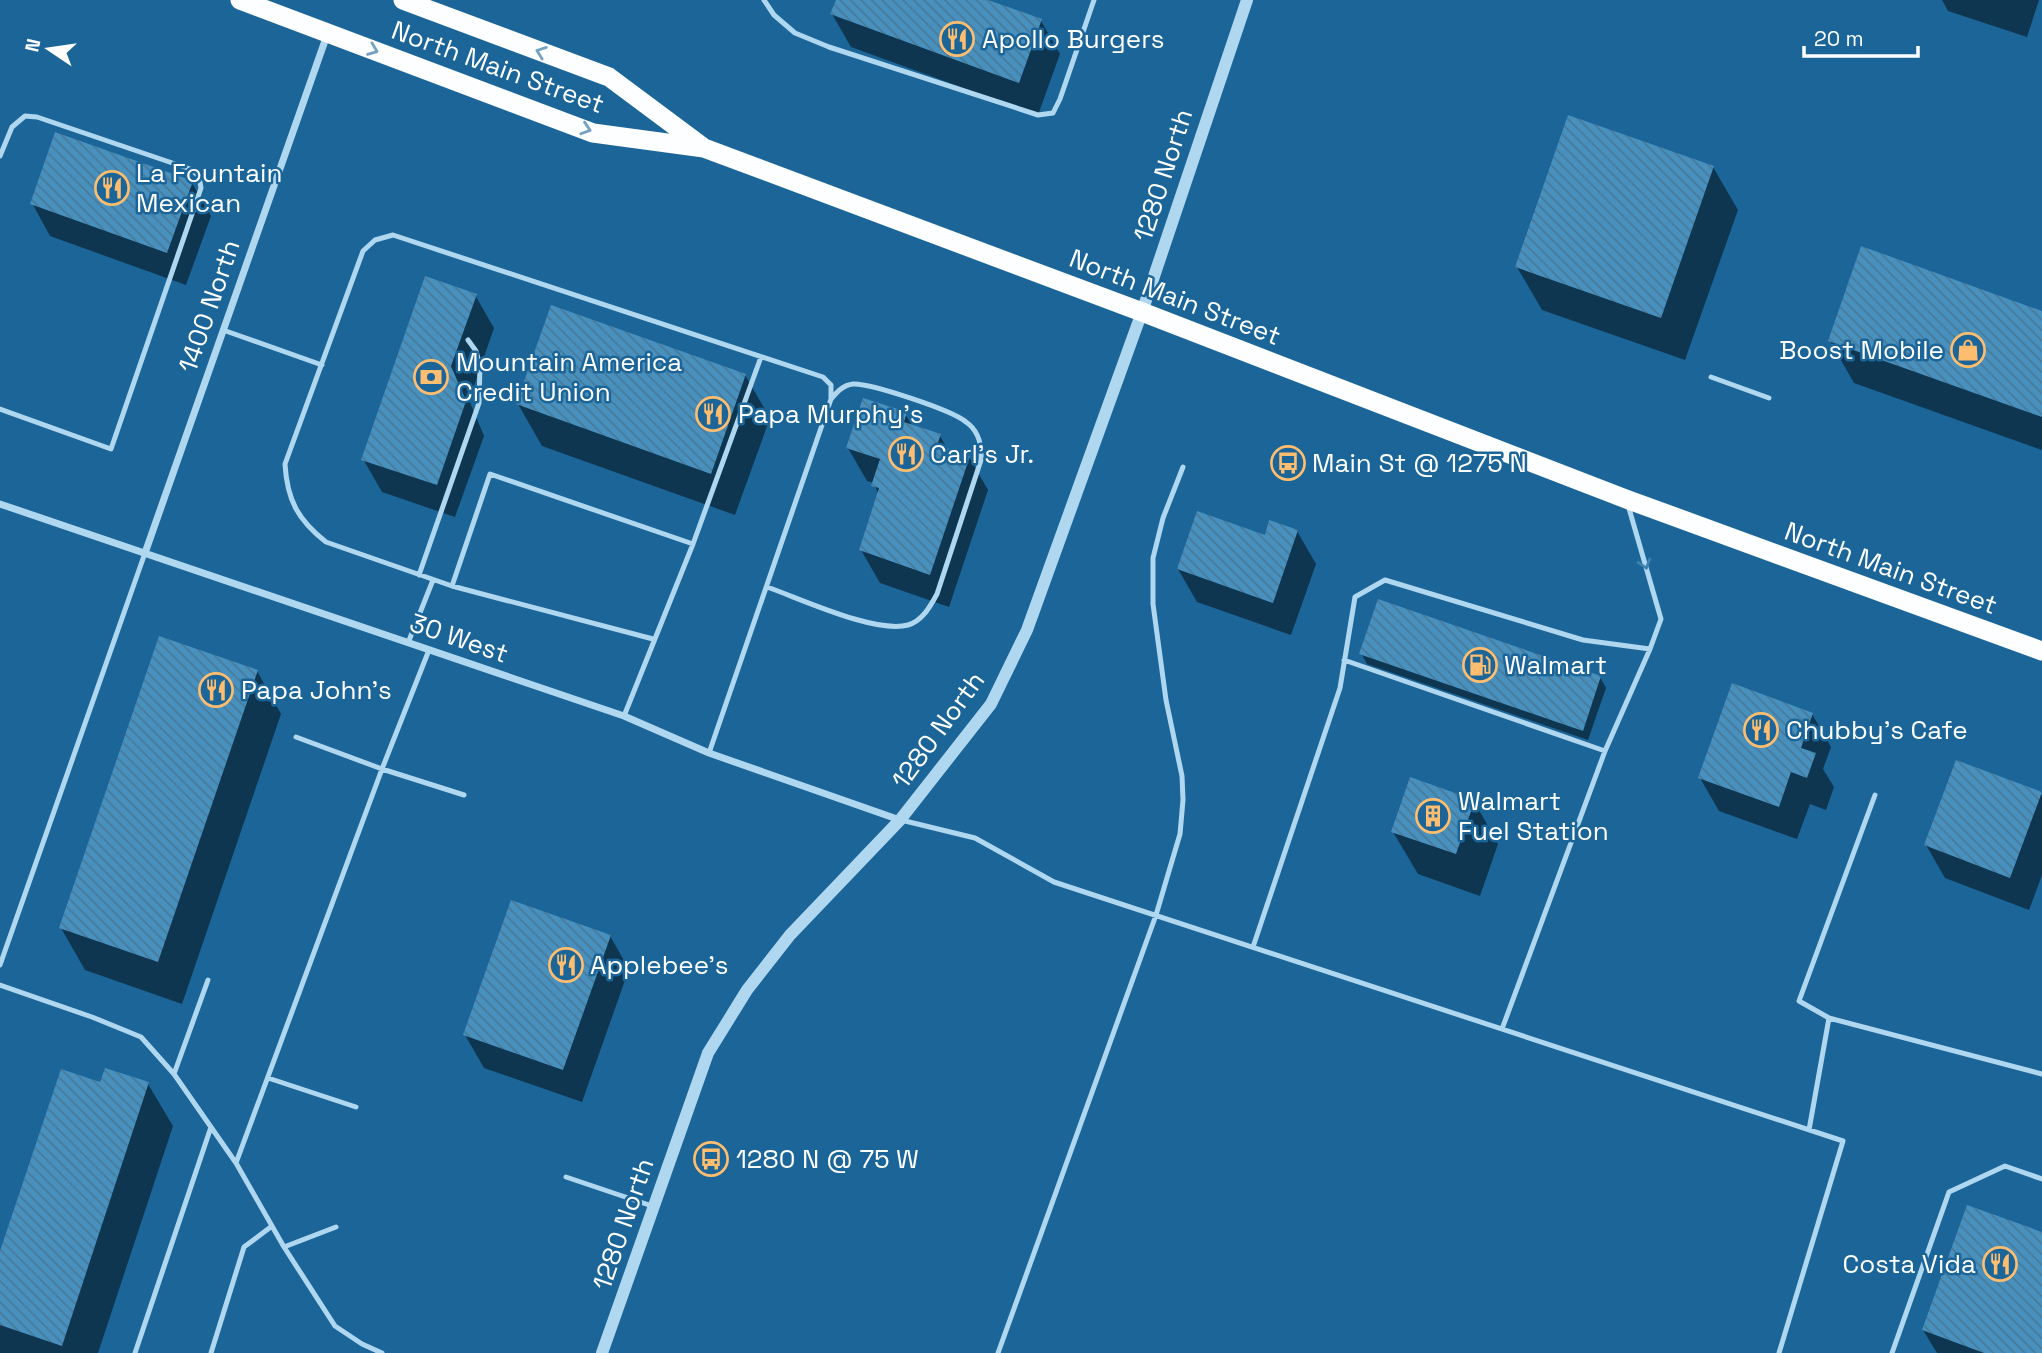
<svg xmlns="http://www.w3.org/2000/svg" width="2042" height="1353" viewBox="0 0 2042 1353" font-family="'Space Grotesk',sans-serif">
  <defs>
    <pattern id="building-back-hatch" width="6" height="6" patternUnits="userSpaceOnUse" patternTransform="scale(1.75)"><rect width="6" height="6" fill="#4891bf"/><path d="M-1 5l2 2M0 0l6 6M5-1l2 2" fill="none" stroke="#497997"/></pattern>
  </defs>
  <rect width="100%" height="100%" fill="#1b6598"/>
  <path fill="#0007" d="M838,0H983L1041,21L1060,54L1038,115L851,47L832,14Z
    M1942,0H2039L2027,37L1948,11Z
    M1713,167L1738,210L1685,360L1542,310L1517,267Z
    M192,183L211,216L186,285L50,236L32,203Z
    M475,295L494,328L469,400L484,436L455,517L382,492L363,459Z
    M2042,312V450L1854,383L1830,341Z
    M745,375L770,418L735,515L542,446L518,404Z
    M905,414L913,427L940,436L948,450L969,457L988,490L949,607L880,583L861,550L879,496L874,483L867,481L848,448Z
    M1297,531L1316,564L1291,635L1197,602L1178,569L1266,537Z
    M1361,653L1600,677L1606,688L1588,740L1367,664Z
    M257,671L281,714L182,1004L85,970L61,928Z
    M1812,714L1831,747L1823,769L1834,787L1826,810L1810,804L1797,839L1719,811L1700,778Z
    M1957,762L2042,795V875L2029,910L1945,878L1926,845Z
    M1474,801L1498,844L1480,896L1418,874L1393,832Z
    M610,936L629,969L582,1102L484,1068L465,1035Z
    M101,1084H148L173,1126L98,1353H0V1257Z
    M2042,1234V1353H1937L1923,1330Z"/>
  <path fill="url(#building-back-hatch)" d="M836,0H988L1042,19L1019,83L830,14Z
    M1568,115L1714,166L1661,318L1515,267Z
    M55,132L193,181L167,253L30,204Z
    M1861,246L2042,311V417L1828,341Z
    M425,276L477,294L451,366L466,401L437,485L361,460Z
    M551,305L746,374L711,474L516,404Z
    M863,398L907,412L904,422L941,434L937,445L970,456L930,575L859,550L879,488L871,486L880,459L846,448Z
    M1197,511L1265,535L1269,520L1298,530L1273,603L1177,569Z
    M1378,599L1601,676L1583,731L1359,654Z
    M159,636L258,670L158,962L59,928Z
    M1732,683L1813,713L1801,748L1816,753L1807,778L1791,772L1779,807L1698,778Z
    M1956,760L2042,792L2010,878L1924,845Z
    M1410,777L1475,800L1456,854L1391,832Z
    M511,900L611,935L563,1070L463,1035Z
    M105,1068L149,1082L62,1346L0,1325V1251L61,1069L100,1082Z
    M1967,1205L2042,1232V1353H1984L1922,1330Z"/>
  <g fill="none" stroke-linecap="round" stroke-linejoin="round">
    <path stroke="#b0d7f0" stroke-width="5" d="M764,0L774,15L795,33L829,47L1038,115L1053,113L1060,99L1094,0
      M0,156L12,127L25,116L37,117L190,169L199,176L201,188L111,449L0,409
      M223,330L322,365
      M1711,377L1769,398
      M419,575L479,403L480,366L476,351L468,340
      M452,586L490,474L693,544
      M653,639L452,586L326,542C298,520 287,500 285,464L363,251L375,240L393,235L823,377L831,385V399
      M408,643L433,580
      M1344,660L1605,751
      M624,716L693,544L761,357
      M296,737L382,769L464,795
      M709,753L831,399C837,392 843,385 853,384C870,383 952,410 966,422C979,431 982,445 981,460L937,594C930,607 922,621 908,625C875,634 799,598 767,587
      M901,820L975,838L1054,882L1843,1141L1779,1353
      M1253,947L1340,688L1355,597L1385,580L1583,640L1650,649
      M0,965L145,553
      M0,985L92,1017L141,1037L174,1074L236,1163L284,1247L335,1326L362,1344L382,1353
      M1829,1018L2042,1074
      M1502,1029L1605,751L1650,649L1661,619L1628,505
      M174,1074L208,980
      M268,1078L356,1107
      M1809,1130L1829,1018L1799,1001L1875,795
      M236,1163L382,769L429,650
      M566,1177L652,1206
      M284,1247L336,1227
      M135,1353L211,1127
      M211,1353L244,1247L272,1226
      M998,1353L1156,915L1180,834L1183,800L1182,776L1166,700L1153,604V558L1163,518L1183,467
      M1892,1353L1949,1192L2005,1166L2042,1179"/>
    <path stroke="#b0d7f0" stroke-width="7" d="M0,504L624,716L709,753L900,820
      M145,553L327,35"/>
    <path stroke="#b0d7f0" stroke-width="12" d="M602,1353L708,1053L747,990L790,935L900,820L991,704L1027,630L1142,312L1247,0"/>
    <path stroke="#fcfeff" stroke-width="19" d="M240,0L593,133L704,148L1142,312L1626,499L2042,651
      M403,0L609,77L703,147"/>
  </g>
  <defs><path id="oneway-chevron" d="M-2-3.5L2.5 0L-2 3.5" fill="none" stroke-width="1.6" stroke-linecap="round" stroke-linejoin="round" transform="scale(1.75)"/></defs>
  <g stroke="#75a2c1">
    <use href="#oneway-chevron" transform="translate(373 50) rotate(21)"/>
    <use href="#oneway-chevron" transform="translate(541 52) rotate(-160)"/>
    <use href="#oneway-chevron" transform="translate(586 129) rotate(18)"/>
  </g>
  <use stroke="#4082ae" href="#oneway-chevron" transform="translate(1645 564) rotate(73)"/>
  <defs>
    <g id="restaurant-ring" transform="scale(1.75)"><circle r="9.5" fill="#1b6598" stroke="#ffbe6f" stroke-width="1.5"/><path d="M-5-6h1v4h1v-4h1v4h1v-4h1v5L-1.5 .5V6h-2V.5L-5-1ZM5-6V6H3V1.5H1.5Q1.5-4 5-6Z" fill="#ffbe6f"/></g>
    <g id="shop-ring" transform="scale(1.75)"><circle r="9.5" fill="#1b6598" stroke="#ffbe6f" stroke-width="1.5"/><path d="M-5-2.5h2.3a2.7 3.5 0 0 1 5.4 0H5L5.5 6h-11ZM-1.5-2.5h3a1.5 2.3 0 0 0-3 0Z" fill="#ffbe6f"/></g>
    <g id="bank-ring" transform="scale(1.75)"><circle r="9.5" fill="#1b6598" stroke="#ffbe6f" stroke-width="1.5"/><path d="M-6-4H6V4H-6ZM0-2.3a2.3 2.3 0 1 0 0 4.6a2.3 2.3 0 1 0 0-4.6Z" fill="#ffbe6f"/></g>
    <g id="bus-ring" transform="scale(1.75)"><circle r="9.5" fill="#1b6598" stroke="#ffbe6f" stroke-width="1.5"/><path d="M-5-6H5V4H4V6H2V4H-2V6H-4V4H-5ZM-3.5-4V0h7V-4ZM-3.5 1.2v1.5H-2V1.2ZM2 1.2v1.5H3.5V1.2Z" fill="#ffbe6f"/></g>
    <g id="fuel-ring" transform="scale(1.75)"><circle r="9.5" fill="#1b6598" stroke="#ffbe6f" stroke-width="1.5"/><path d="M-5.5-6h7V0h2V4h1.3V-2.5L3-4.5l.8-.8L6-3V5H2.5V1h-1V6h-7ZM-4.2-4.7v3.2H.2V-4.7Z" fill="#ffbe6f"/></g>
    <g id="building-ring" transform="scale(1.75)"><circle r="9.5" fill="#1b6598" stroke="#ffbe6f" stroke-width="1.5"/><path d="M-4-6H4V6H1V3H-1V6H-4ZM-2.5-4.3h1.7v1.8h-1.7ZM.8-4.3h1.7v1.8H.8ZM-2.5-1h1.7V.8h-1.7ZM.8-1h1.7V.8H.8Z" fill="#ffbe6f"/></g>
  </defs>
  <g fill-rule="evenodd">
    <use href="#restaurant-ring" x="957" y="39"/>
    <use href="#restaurant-ring" x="112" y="188"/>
    <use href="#shop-ring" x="1968" y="350"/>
    <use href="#bank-ring" x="431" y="377"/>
    <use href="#restaurant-ring" x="713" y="414"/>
    <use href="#restaurant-ring" x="906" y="454"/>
    <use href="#bus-ring" x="1288" y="463"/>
    <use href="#fuel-ring" x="1480" y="665"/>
    <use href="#restaurant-ring" x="216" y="690"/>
    <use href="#restaurant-ring" x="1761" y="730"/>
    <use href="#building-ring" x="1433" y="816"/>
    <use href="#restaurant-ring" x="566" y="965"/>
    <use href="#bus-ring" x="711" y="1159"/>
    <use href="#restaurant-ring" x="2000" y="1264"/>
  </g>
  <g text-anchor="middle" stroke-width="5" stroke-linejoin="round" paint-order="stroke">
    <g font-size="26" fill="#fff" stroke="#1b6598" text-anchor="start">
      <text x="982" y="48">Apollo Burgers</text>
      <text x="136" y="182">La Fountain<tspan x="136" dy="30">Mexican</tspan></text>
      <text x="1944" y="359" text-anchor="end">Boost Mobile</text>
      <text x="456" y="371">Mountain America<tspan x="456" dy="30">Credit Union</tspan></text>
      <text x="738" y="423">Papa Murphy's</text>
      <text x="930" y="463">Carl's Jr.</text>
      <text x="1312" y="472">Main St @ 1275 N</text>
      <text x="1504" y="674">Walmart</text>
      <text x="241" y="699">Papa John's</text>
      <text x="1786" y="739">Chubby's Cafe</text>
      <text x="1458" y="810">Walmart<tspan x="1458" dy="30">Fuel Station</tspan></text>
      <text x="590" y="974">Applebee's</text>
      <text x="736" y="1168">1280 N @ 75 W</text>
      <text x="1976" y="1273" text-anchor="end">Costa Vida</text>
    </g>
    <g font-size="26" fill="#fff" stroke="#1b6598">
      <text transform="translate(498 67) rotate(20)" y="9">North Main Street</text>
      <text transform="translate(1163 175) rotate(-72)" y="9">1280 North</text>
      <text transform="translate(1175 297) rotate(21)" y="9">North Main Street</text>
      <text transform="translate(209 306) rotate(-71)" y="9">1400 North</text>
      <text transform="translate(1891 568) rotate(20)" y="9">North Main Street</text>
      <text transform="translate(459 638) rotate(19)" y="9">30 West</text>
      <text transform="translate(938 730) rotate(-54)" y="9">1280 North</text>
      <text transform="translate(623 1224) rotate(-71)" y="9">1280 North</text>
    </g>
  </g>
  <g transform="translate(49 49) rotate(283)" stroke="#1b6598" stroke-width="5" paint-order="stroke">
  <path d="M0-5L12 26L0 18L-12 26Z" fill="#ffffff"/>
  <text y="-10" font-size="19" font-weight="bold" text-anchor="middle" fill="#ffffff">N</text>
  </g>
  <path d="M1804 46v10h114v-10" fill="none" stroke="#ffffff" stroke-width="3.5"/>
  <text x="1814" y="46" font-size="21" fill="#ffffff" stroke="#1b6598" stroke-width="5" paint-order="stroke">20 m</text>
</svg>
